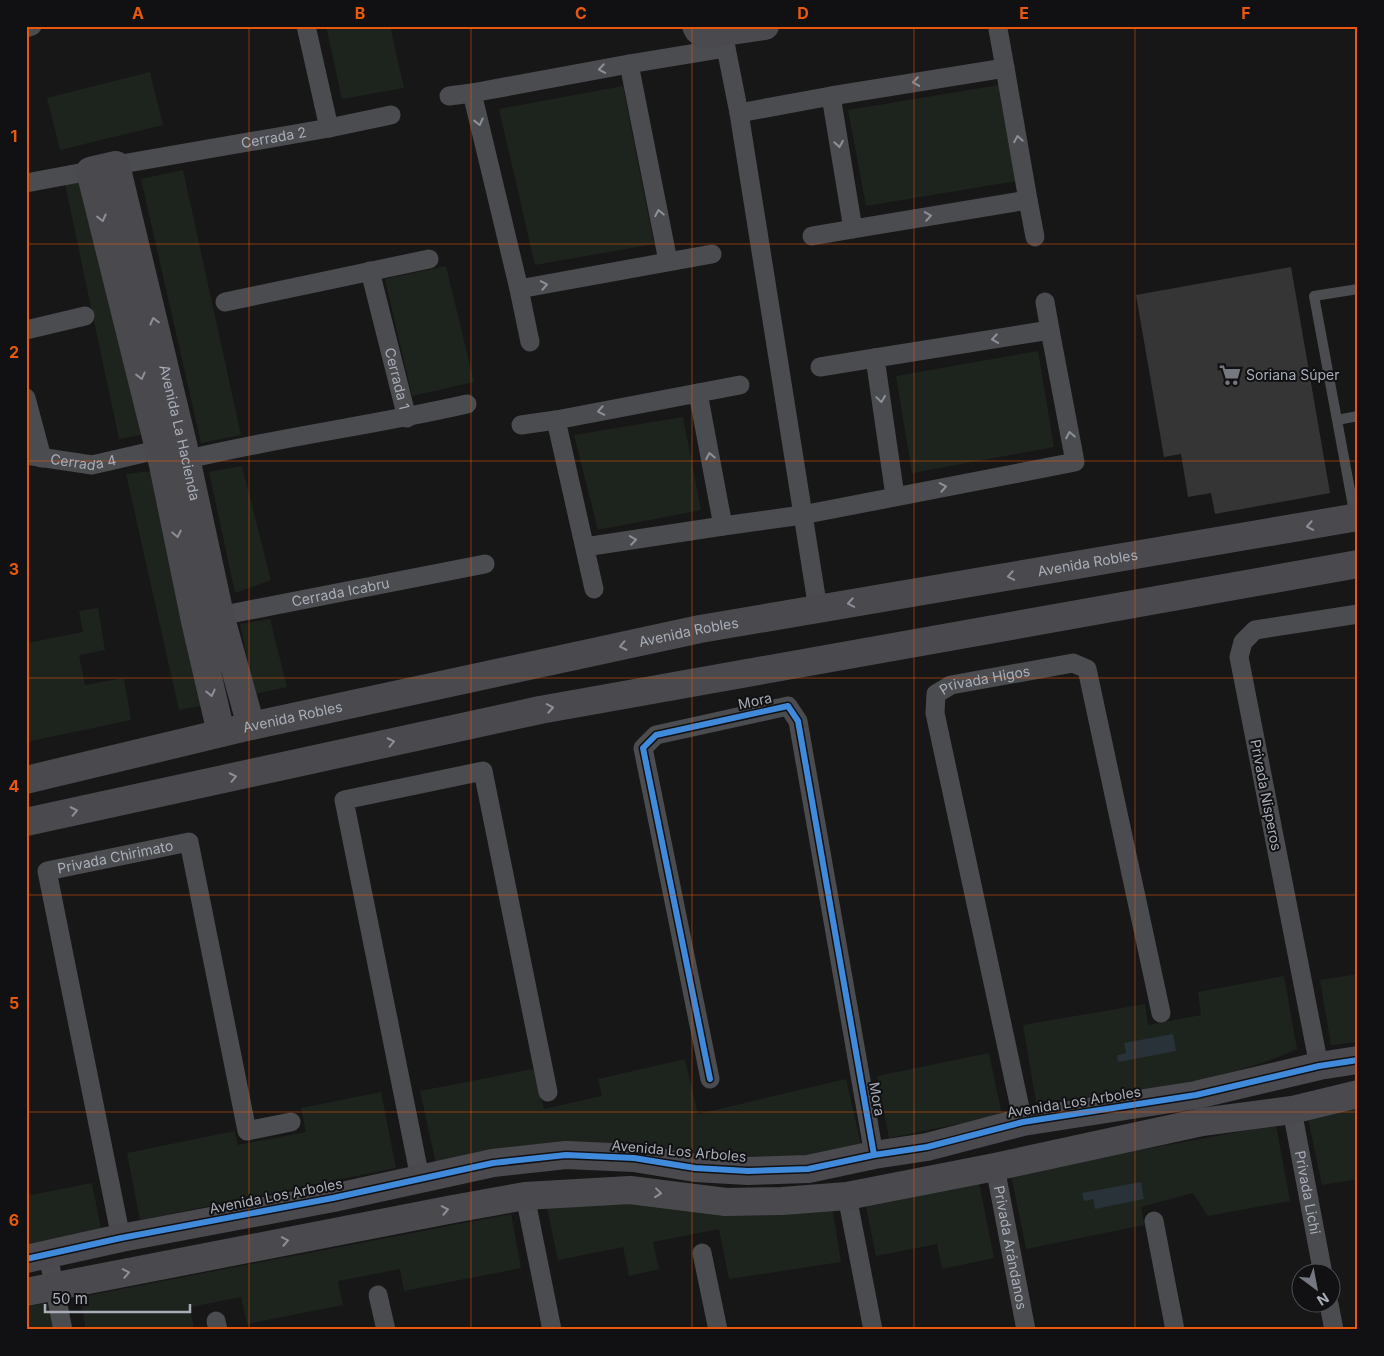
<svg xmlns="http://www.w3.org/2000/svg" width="1384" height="1356" viewBox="0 0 1384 1356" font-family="Inter,sans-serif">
  <rect width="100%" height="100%" fill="#171717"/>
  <path fill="#1d241e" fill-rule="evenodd" d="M326,26H390L404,88L342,99Z
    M150,72L163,125L60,150L47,98Z
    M999,85L1016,181L866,206L848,110Z
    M623,86L654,244L535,265L499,109Z
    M183,170L241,435L201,443L141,179Z
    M89,180L145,434L119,439L65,184Z
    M446,266L474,382L412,396L385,279Z
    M1038,351L1054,447L912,473L896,376Z
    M683,417L701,510L598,530L574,435Z
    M242,466L271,580L235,593L209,472Z
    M151,471L211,704L179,710L126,474Z
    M98,608L105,650L79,655L85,685L124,678L131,720L26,742V637L28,643L83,632L79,611Z
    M270,619L287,687L255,694L240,624Z
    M1358,974V1042L1331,1045L1320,980Z
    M1284,976L1297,1049C1216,1085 1123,1094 1036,1102L1023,1025L1145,1004L1148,1025L1201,1015L1198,992ZM1124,1043L1176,1051L1117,1055L1126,1053Z
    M989,1053L1002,1115L889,1138L877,1076Z
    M685,1059L698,1114L846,1079L862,1149L807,1157L436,1164L420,1091L533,1069L544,1109L602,1096L598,1079Z
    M381,1092L396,1168L140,1220L127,1153L235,1131L238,1145L306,1132L301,1108Z
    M1358,1104V1179L1322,1185L1307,1114Z
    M1276,1125L1290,1201L1208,1216L1193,1193L1141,1207L1144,1225L1026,1249L1011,1174ZM1140,1182L1144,1199L1095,1208L1093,1199Z
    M92,1183L101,1229L26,1244V1196Z
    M979,1183L994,1258L942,1269L937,1244L876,1256L866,1207Z
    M594,1202L832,1206L841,1262L729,1279L719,1229L653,1242L659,1269L629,1276L623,1247L558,1260L546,1203Z
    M511,1214L521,1268L404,1291L400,1269L338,1281L343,1305L247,1324L241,1297L190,1307L194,1330H86L80,1297Z
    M49,1302L55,1330H26V1307Z"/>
  <path fill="#2a3239" d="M1173,1034L1176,1051L1118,1062L1117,1055L1126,1053L1124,1043Z
    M1141,1182L1144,1199L1095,1209L1093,1199L1084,1201L1082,1193Z"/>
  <path fill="#353536" d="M1291,267L1330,493L1215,514L1211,493L1188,497L1181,454L1164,457L1136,295Z"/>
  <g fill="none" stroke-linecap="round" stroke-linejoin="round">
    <path stroke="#4b4c50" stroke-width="10" d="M1337,420L1358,416
      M1355,517L1314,296L1358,289"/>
    <g stroke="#4b4c50" stroke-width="19">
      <path d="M306,26L329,128"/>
      <path d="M26,28L32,26"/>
      <path d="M998,29L1005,68"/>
      <path d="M723,33L739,113L831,96L1005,68L1028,200L853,229L831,96"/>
      <path d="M629,64L726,48"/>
      <path d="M449,96L472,93"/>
      <path d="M739,113L818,609"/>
      <path id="s1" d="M116,165L329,128L391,115"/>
      <path d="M26,183L90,171"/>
      <path d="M1028,200L1035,237"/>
      <path d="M812,236L853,229"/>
      <path d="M668,261L629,64L472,93L519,289L712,254"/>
      <path id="s2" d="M370,271L407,418"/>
      <path d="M519,289L530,342"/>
      <path d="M225,302L429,259"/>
      <path d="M1045,302L1050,330"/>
      <path d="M26,330L85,316"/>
      <path d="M820,367L875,358"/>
      <path d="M698,393L740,385"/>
      <path d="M26,398L42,458"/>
      <path d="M521,425L556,420"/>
      <path id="s3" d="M26,455L92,465L170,447"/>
      <path d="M176,462C272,438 371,426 467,404"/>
      <path d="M723,526L802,515L1075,462L1050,330L875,358L895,496"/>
      <path d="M585,547L723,526L698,393L556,420L594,589"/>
      <path id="s4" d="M209,618L485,564"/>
      <path d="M1319,1066L1239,657L1243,642L1255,630L1358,614"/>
      <path d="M710,1079L643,748L656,735L788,706L798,721L874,1155"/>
      <path id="s5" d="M1292,1110L1323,1274"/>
      <path id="s6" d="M1023,1122L935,713L936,694L951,685L1073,663L1087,669L1161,1013"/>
      <path id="s7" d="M995,1167L1026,1330"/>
      <path d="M420,1178L344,800L483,771L548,1092"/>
      <path d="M525,1196L552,1330"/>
      <path d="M847,1196L873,1330"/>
      <path d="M1154,1221L1175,1330"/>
      <path id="s8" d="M121,1238L47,871L189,842L247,1131L291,1122"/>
      <path d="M702,1253L718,1330"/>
      <path d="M48,1255L63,1330"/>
      <path d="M378,1295L386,1330"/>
      <path d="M1329,1304L1334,1330"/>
      <path d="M216,1321L218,1330"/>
    </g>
    <g stroke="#4a4a4e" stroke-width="28">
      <path d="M696,26L698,30L704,35L765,26"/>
      <path id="s9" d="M221,733L195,621L163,465L90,171L116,165L183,444L220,615L251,726"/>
      <path id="s10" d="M26,780L251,726L700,629L1358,517"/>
      <path d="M26,822L540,710L1358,564"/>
      <path d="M26,1259L121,1238L333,1198L493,1163L566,1155L634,1158L695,1168L748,1171L808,1169L874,1155L927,1147L1023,1122L1196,1095L1319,1066L1358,1060"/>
      <path d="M26,1292L453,1209L525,1196L630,1190L726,1202L782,1201L847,1196L995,1167L1202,1122L1292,1110L1358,1094"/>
    </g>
    <g stroke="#111113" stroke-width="9">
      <path id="cycleway" d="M710,1079L643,748L656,735L788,706L798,721L874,1155
        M26,1259L121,1238L333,1198L493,1163L566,1155L634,1158L695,1168L748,1171L808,1169L874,1155L927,1147L1023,1122L1196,1095L1319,1066L1358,1060"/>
    </g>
    <use href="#cycleway" stroke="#408adc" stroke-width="6"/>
  </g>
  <defs><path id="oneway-chevron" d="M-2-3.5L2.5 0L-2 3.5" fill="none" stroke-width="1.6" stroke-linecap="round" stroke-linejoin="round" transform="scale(1.25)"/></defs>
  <g stroke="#8c9099">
    <use href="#oneway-chevron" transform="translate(602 69) rotate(170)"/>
    <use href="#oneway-chevron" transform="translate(916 82) rotate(171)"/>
    <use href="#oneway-chevron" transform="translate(479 122) rotate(76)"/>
    <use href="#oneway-chevron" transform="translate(1018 139) rotate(-100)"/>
    <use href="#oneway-chevron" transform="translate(839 144) rotate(81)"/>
    <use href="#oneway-chevron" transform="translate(659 213) rotate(-101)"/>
    <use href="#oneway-chevron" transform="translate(928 216) rotate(-9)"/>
    <use href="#oneway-chevron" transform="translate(544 285) rotate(-11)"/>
    <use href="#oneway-chevron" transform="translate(995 339) rotate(171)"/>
    <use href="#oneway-chevron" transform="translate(881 399) rotate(82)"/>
    <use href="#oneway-chevron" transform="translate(601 411) rotate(169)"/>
    <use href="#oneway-chevron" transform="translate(1070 435) rotate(-101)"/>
    <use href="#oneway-chevron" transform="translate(710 456) rotate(-101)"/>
    <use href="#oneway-chevron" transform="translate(943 487) rotate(-11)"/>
    <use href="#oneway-chevron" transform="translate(633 540) rotate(-9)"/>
  </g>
  <g stroke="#8c8f98">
    <use href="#oneway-chevron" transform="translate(102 218) rotate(76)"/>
    <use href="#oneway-chevron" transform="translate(154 321) rotate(-104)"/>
    <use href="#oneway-chevron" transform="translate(141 376) rotate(76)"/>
    <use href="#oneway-chevron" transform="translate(1310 526) rotate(170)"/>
    <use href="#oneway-chevron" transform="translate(177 534) rotate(78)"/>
    <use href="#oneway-chevron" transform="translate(1011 576) rotate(170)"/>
    <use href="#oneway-chevron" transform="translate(851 603) rotate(170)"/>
    <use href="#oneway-chevron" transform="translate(623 646) rotate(168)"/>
    <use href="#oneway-chevron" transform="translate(211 693) rotate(77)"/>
    <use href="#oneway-chevron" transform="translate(550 708) rotate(-10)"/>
    <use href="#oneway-chevron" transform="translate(391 742) rotate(-12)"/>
    <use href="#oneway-chevron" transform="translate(233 777) rotate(-12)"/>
    <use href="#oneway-chevron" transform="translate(74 811) rotate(-12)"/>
    <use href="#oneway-chevron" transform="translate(658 1193) rotate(7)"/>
    <use href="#oneway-chevron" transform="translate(445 1210) rotate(-11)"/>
    <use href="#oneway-chevron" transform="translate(285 1241) rotate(-11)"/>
    <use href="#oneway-chevron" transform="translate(126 1273) rotate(-11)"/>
  </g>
  <path fill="none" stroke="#e8590c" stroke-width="1" stroke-opacity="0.55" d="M249,26V1330M471,26V1330M692,26V1330M914,26V1330M1135,26V1330M26,244H1358M26,461H1358M26,678H1358M26,895H1358M26,1112H1358"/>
  <defs>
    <g id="supermarket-bare" transform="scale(1.725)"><path d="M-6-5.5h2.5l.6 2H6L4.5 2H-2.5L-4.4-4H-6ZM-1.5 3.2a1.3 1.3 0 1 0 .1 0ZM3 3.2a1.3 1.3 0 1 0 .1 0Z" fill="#757880" stroke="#111113" stroke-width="2.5" paint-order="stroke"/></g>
  </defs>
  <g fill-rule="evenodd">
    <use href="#supermarket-bare" x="1230" y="375"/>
  </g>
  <g text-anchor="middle" stroke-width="4" stroke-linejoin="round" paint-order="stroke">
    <g font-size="14" fill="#a8adb8" stroke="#111113">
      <text dy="5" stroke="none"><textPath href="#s1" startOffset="160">Cerrada 2</textPath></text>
      <text dy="5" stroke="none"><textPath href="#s2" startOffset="111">Cerrada 1</textPath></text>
      <text dy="5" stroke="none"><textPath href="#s9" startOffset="879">Avenida La Hacienda</textPath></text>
      <text dy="5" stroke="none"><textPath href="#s3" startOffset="58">Cerrada 4</textPath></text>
      <text dy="5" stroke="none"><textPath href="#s10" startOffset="1084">Avenida Robles</textPath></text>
      <text dy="5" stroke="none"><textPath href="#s4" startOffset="134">Cerrada Icabru</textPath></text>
      <text dy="5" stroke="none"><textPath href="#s10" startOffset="679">Avenida Robles</textPath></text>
      <text dy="5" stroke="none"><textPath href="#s6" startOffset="489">Privada Higos</textPath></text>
      <text transform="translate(755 701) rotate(-12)" y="5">Mora</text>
      <text dy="5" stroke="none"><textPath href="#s10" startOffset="274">Avenida Robles</textPath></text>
      <text transform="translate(1266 795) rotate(79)" y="5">Privada Nisperos</text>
      <text dy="5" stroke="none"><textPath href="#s8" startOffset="444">Privada Chirimato</textPath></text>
      <text transform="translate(877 1099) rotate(80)" y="5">Mora</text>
      <text transform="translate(1074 1102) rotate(-9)" y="5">Avenida Los Arboles</text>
      <text transform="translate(679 1151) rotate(5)" y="5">Avenida Los Arboles</text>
      <text dy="5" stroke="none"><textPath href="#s5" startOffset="84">Privada Lichi</textPath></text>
      <text transform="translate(276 1196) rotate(-11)" y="5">Avenida Los Arboles</text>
      <text dy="5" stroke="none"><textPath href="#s7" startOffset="82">Privada Arándanos</textPath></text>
    </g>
    <g font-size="14" fill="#a8adb8" stroke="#111113" text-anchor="start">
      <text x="1246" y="380">Soriana Súper</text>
    </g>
  </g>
  <rect width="1384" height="1356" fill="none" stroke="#111113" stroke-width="55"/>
  <g transform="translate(1316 1288) rotate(148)"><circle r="24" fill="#111113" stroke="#4d4f55"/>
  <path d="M0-4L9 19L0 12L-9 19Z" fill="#757880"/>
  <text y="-8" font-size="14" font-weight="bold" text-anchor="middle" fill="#a8adb8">N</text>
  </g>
  <path d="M45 1304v8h145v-8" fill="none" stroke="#a8adb8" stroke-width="2.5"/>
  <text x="52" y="1304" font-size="15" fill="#a8adb8" stroke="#111113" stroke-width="4" paint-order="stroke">50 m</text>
  <rect x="28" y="28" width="1328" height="1300" fill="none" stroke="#e8590c" stroke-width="2"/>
  <g font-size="16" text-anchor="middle" font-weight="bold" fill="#e8590c">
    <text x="138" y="19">A</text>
    <text x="360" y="19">B</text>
    <text x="581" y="19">C</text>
    <text x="803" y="19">D</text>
    <text x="1024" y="19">E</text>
    <text x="1246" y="19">F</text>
    <text x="14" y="142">1</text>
    <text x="14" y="358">2</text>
    <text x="14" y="575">3</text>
    <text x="14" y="792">4</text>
    <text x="14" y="1009">5</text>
    <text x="14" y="1226">6</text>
  </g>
</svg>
